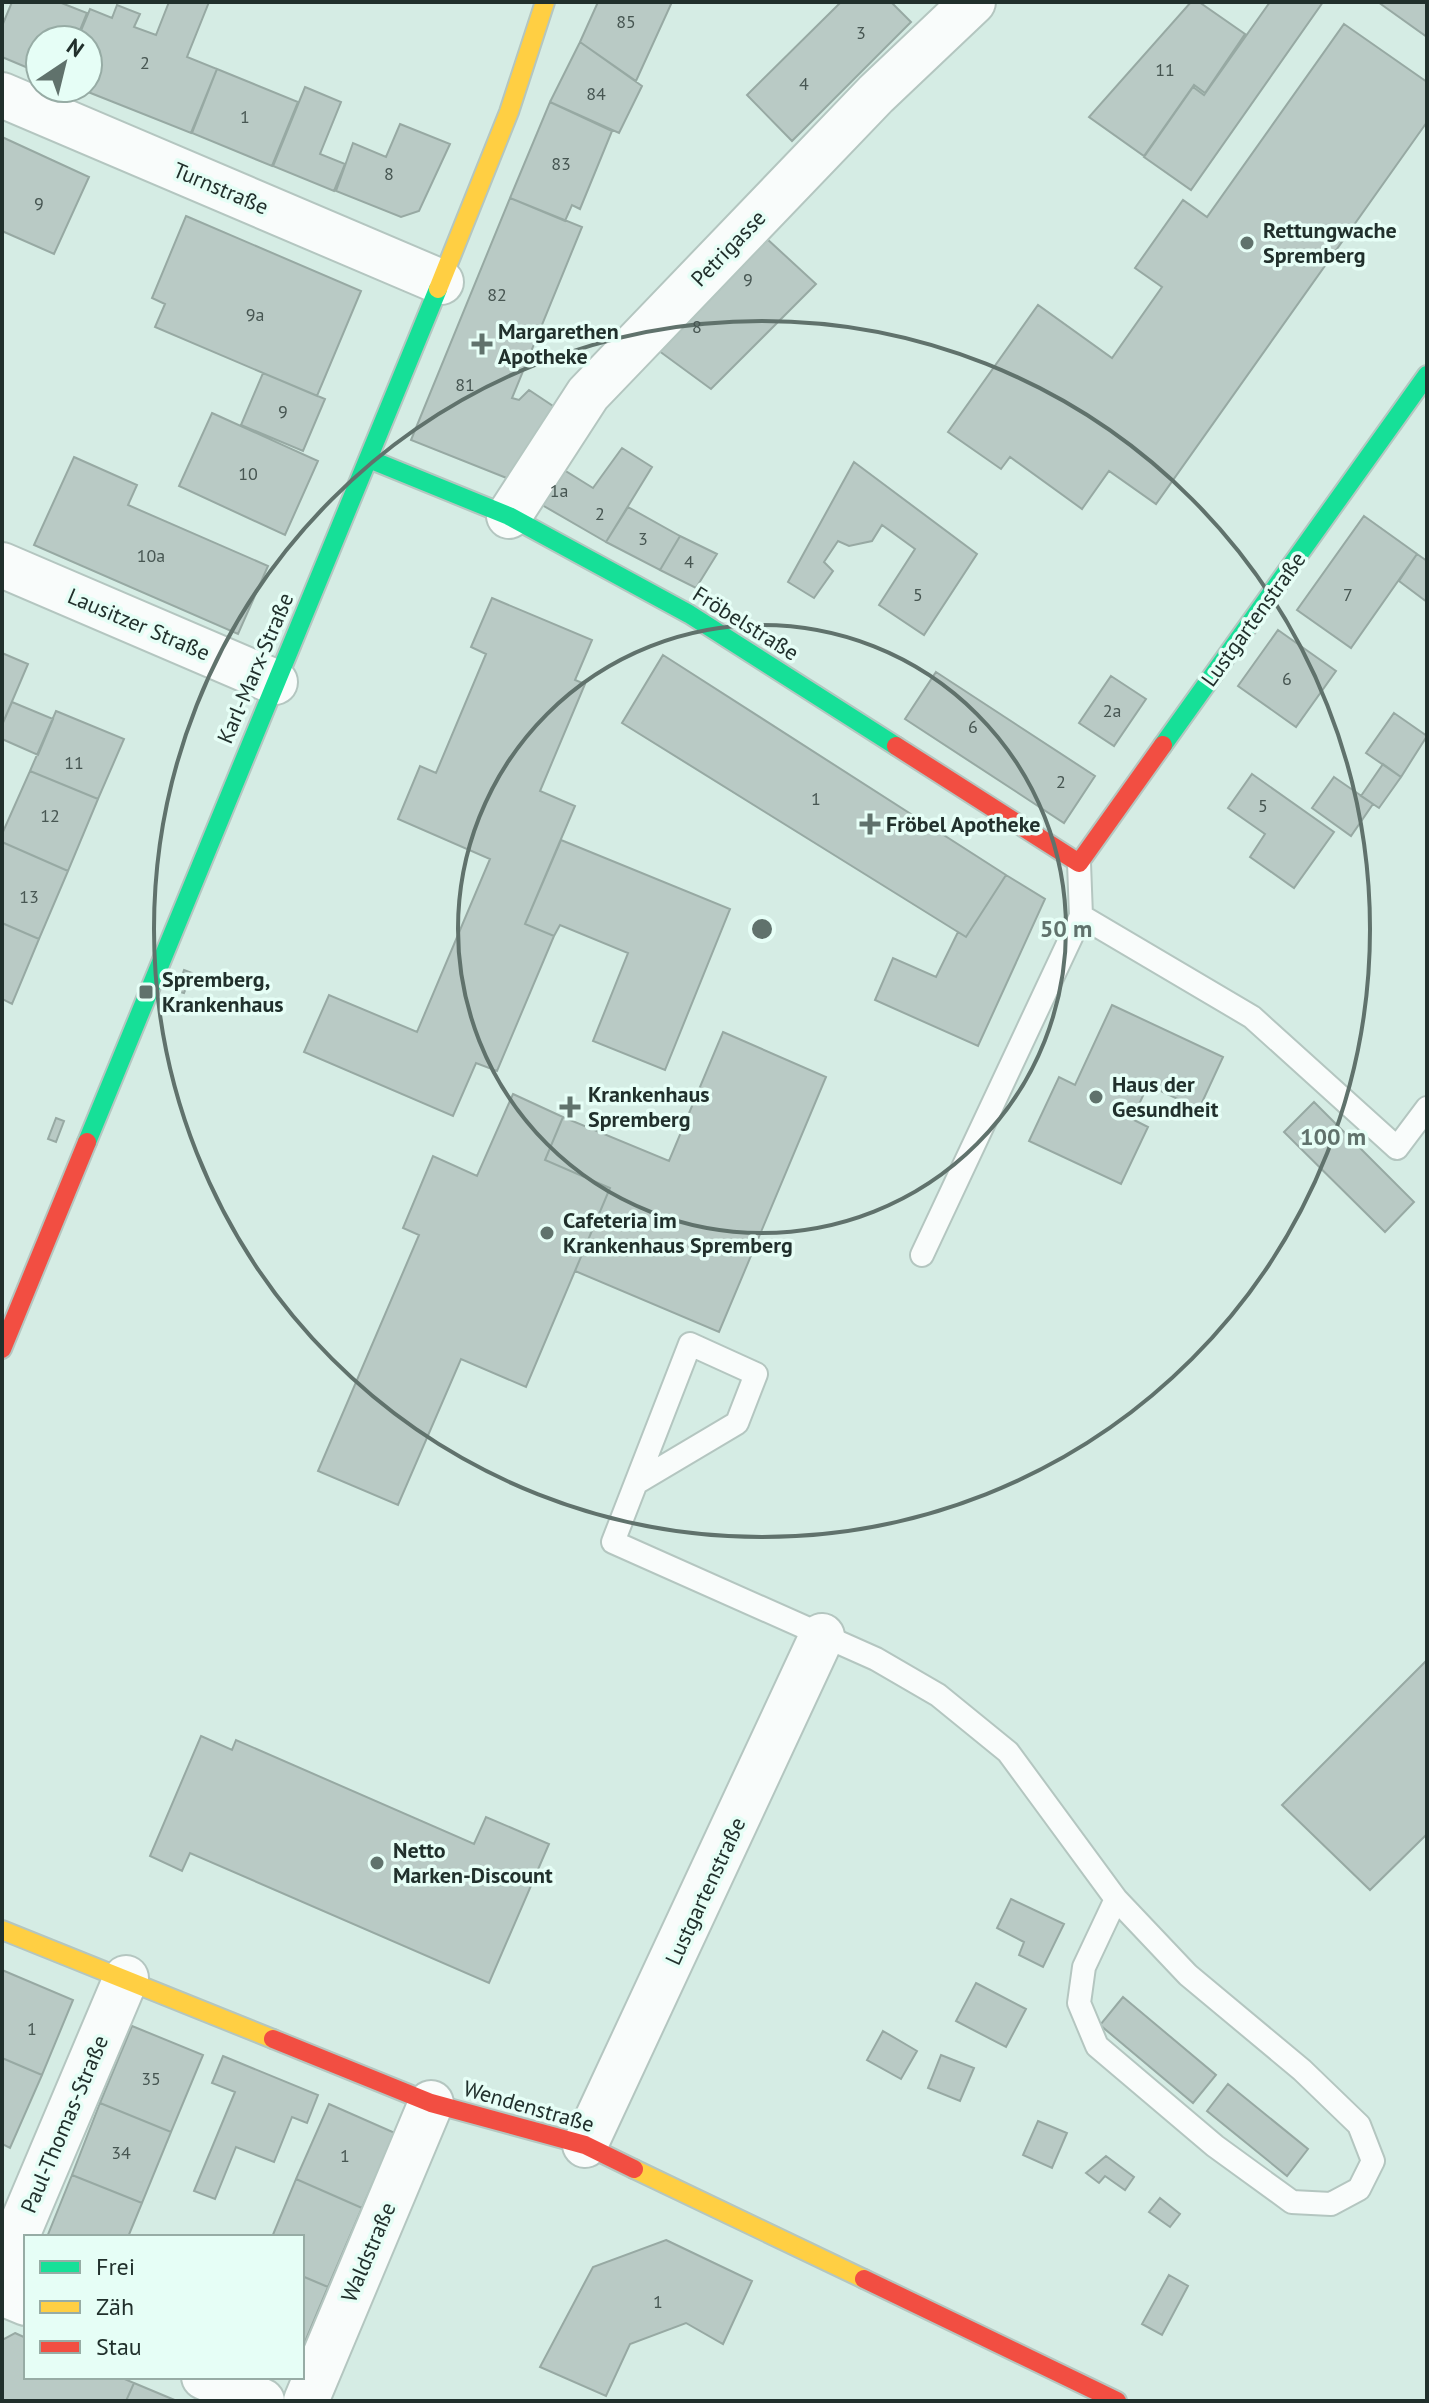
<svg xmlns="http://www.w3.org/2000/svg" width="1429" height="2403" viewBox="0 0 1429 2403" font-family="'PT Sans',sans-serif">
  <rect width="100%" height="100%" fill="#d5ece4"/>
  <path fill="#b9cac5" stroke="#97a9a3" stroke-width="2" d="M12,2H59L87,13L76,40H40V73L2,57V26Z
    M169,2H209L187,57L217,69L191,133L78,88H88V40H77L90,9L112,18L117,5L140,14L134,27L156,35Z
    M598,2H672L636,81L580,42Z
    M841,2H891L911,22L792,141L747,95Z
    M1191,2H1199L1245,34L1205,93L1194,85L1144,156L1089,117Z
    M1270,2H1323L1191,190L1144,157L1193,87L1204,95Z
    M1378,2H1427V37Z
    M1344,24L1427,82V122L1156,504L1109,471L1082,509L1010,457L1001,469L948,432L1038,305L1112,358L1162,287L1135,268L1183,200L1207,217Z
    M580,42L642,86L619,133L550,102Z
    M217,69L298,102L272,166L192,133Z
    M305,87L341,102L320,154L345,164L334,191L273,166Z
    M550,102L612,131L580,209L572,205L565,221L510,198Z
    M400,124L450,144L419,211L401,217L336,191L353,143L386,157Z
    M2,137L89,177L54,254L2,231Z
    M510,198L582,227L512,398L519,400L529,390L562,412L514,481L411,440Z
    M186,216L361,291L317,396L155,327L165,304L152,298Z
    M766,238L816,284L711,389L655,348Z
    M263,373L325,399L303,451L241,425Z
    M212,413L318,461L285,535L179,486Z
    M622,448L652,467L606,542L530,498L551,462L593,488Z
    M74,457L137,485L128,505L268,566L238,634L34,545Z
    M854,462L977,554L924,635L879,605L915,549L882,525L872,541L849,546L838,541L824,562L833,571L814,598L788,582Z
    M628,507L680,536L660,570L606,542Z
    M1364,516L1417,554L1351,648L1297,610Z
    M680,536L717,554L696,588L660,570Z
    M1417,554L1427,561V602L1399,581Z
    M492,598L592,640L575,680L585,684L540,791L575,806L525,924L554,936L497,1071L476,1063L453,1116L304,1052L329,995L417,1032L490,859L398,819L420,766L436,773L486,654L471,647Z
    M1278,630L1336,671L1296,727L1238,686Z
    M2,653L28,664L2,725Z
    M663,655L1006,875L966,937L622,723Z
    M936,672L1095,776L1064,823L905,719Z
    M1111,676L1146,699L1114,746L1079,723Z
    M12,702L53,719L38,755L2,739V725Z
    M56,711L124,739L98,799L30,771Z
    M1394,713L1427,736L1401,777L1366,753Z
    M1383,764L1401,777L1379,808L1361,796Z
    M30,771L98,799L68,871L2,842V834Z
    M1252,774L1334,832L1294,888L1250,857L1265,834L1228,808Z
    M1334,777L1373,804L1351,836L1312,808Z
    M561,840L730,909L665,1070L593,1041L628,953L560,925L554,936L525,924Z
    M2,842L68,871L39,939L2,923Z
    M1006,875L1045,899L978,1046L875,1000L893,958L936,977L958,932L966,937Z
    M2,923L39,939L12,1004L2,999Z
    M184,970L192,973L184,993L177,991Z
    M1112,1005L1223,1057L1199,1109L1148,1085L1132,1119L1148,1127L1121,1184L1029,1141L1059,1077L1075,1085Z
    M723,1032L826,1077L719,1332L575,1271L610,1188L545,1160L563,1117L669,1161Z
    M513,1094L563,1117L545,1160L610,1188L526,1387L461,1359L398,1505L318,1471L419,1235L403,1228L433,1156L477,1176Z
    M1314,1102L1414,1202L1385,1232L1284,1132Z
    M56,1118L64,1121L56,1142L48,1139Z
    M1427,1660V1834L1370,1890L1282,1805Z
    M201,1736L232,1750L236,1740L474,1844L486,1817L549,1844L489,1983L190,1853L182,1871L150,1856Z
    M1011,1899L1064,1924L1043,1967L1019,1955L1024,1942L997,1928Z
    M2,1970L73,2000L42,2075L2,2058Z
    M976,1983L1026,2009L1006,2047L956,2021Z
    M1123,1997L1216,2075L1193,2103L1100,2025Z
    M132,2026L203,2055L171,2132L100,2103Z
    M883,2031L917,2051L901,2079L867,2060Z
    M941,2055L974,2068L960,2101L928,2088Z
    M223,2056L318,2095L307,2123L292,2117L274,2162L236,2147L215,2199L194,2191L235,2092L212,2083Z
    M2,2058L42,2075L10,2148L2,2144Z
    M1228,2084L1308,2149L1287,2176L1207,2111Z
    M100,2103L171,2132L142,2203L72,2175Z
    M329,2104L395,2133L362,2208L296,2179Z
    M1038,2121L1067,2133L1052,2168L1023,2155Z
    M1106,2156L1134,2177L1125,2190L1105,2176L1099,2183L1086,2173Z
    M72,2175L142,2203L128,2237H47Z
    M296,2179L362,2208L328,2287L302,2276V2237H272Z
    M1160,2198L1180,2214L1170,2227L1149,2212Z
    M666,2240L752,2281L723,2344L686,2323L630,2344L606,2396L540,2367L593,2267Z
    M1169,2275L1188,2286L1162,2335L1142,2324Z
    M302,2276L328,2287L302,2349Z
    M15,2333L26,2338V2377H120L134,2383L126,2401H2V2340Z
    M134,2383L177,2401H126Z"/>
  <g fill="none" stroke-linecap="round" stroke-linejoin="round">
    <g stroke="#b4c6c0" stroke-width="26">
      <path id="lane" d="M1081,916L1252,1017L1397,1148L1427,1108
        M922,1255L1081,916L1079,863
        M636,1483L737,1423L756,1374L690,1344L613,1542L876,1659L938,1695L1008,1752L1116,1899L1188,1975L1302,2070L1359,2125L1373,2161L1359,2189L1331,2204L1292,2202L1215,2146L1097,2046L1079,2003L1084,1967L1116,1899"/>
    </g>
    <g stroke="#b4c6c0" stroke-width="48">
      <path id="street" d="M2,95L441,282
        M509,516L588,394L876,94L973,2
        M2,565L275,682
        M585,2145L822,1636
        M2,2271L126,1978
        M2,2293L26,2303
        M204,2377L262,2401
        M306,2401L431,2103"/>
    </g>
    <g stroke="#b4c6c0" stroke-width="22">
      <path id="fast" d="M369,459L509,516L689,614L896,746
        M1163,745L1427,375
        M87,1142L438,289"/>
    </g>
    <g stroke="#b4c6c0" stroke-width="22">
      <path id="slow" d="M438,289L509,112L545,2
        M2,1930L273,2039
        M634,2169L864,2279"/>
    </g>
    <g stroke="#b4c6c0" stroke-width="22">
      <path id="jam" d="M896,746L1079,863L1163,745
        M2,1349L87,1142
        M273,2039L431,2103L585,2145L634,2169
        M864,2279L1117,2401"/>
    </g>
    <use href="#lane" stroke="#f9fcfb" stroke-width="22"/>
    <use href="#street" stroke="#f9fcfb" stroke-width="44"/>
    <use href="#fast" stroke="#16e098" stroke-width="18"/>
    <use href="#slow" stroke="#ffcf43" stroke-width="18"/>
    <use href="#jam" stroke="#f24e42" stroke-width="18"/>
  </g>
  <g fill="none" stroke="#60726c" stroke-width="4">
    <circle cx="762" cy="929" r="304"/>
    <circle cx="762" cy="929" r="608"/>
  </g>
  <g fill="#60726c" stroke="#e6fef6" stroke-width="3">
    <circle cx="1247" cy="243" r="8"/>
    <path d="M478 332h8v8h8v8h-8v8h-8v-8h-8v-8h8z"/>
    <path d="M866 812h8v8h8v8h-8v8h-8v-8h-8v-8h8z"/>
    <rect x="138" y="984" width="16" height="16" rx="4"/>
    <circle cx="1096" cy="1097" r="8"/>
    <path d="M566 1095h8v8h8v8h-8v8h-8v-8h-8v-8h8z"/>
    <circle cx="547" cy="1233" r="8"/>
    <circle cx="377" cy="1863" r="8"/>
  </g>
  <g text-anchor="middle" stroke-width="7" stroke-linejoin="round" paint-order="stroke">
    <g font-size="18" fill="#475652">
      <text x="626" y="28">85</text>
      <text x="861" y="39">3</text>
      <text x="145" y="69">2</text>
      <text x="1165" y="76">11</text>
      <text x="804" y="90">4</text>
      <text x="596" y="100">84</text>
      <text x="245" y="123">1</text>
      <text x="561" y="170">83</text>
      <text x="389" y="180">8</text>
      <text x="39" y="210">9</text>
      <text x="748" y="286">9</text>
      <text x="497" y="301">82</text>
      <text x="255" y="321">9a</text>
      <text x="697" y="333">8</text>
      <text x="465" y="391">81</text>
      <text x="283" y="418">9</text>
      <text x="248" y="480">10</text>
      <text x="559" y="497">1a</text>
      <text x="600" y="520">2</text>
      <text x="643" y="545">3</text>
      <text x="151" y="562">10a</text>
      <text x="689" y="568">4</text>
      <text x="918" y="601">5</text>
      <text x="1348" y="601">7</text>
      <text x="1287" y="685">6</text>
      <text x="1112" y="717">2a</text>
      <text x="973" y="733">6</text>
      <text x="74" y="769">11</text>
      <text x="1061" y="788">2</text>
      <text x="816" y="805">1</text>
      <text x="1263" y="812">5</text>
      <text x="50" y="822">12</text>
      <text x="29" y="903">13</text>
      <text x="32" y="2035">1</text>
      <text x="151" y="2085">35</text>
      <text x="121" y="2159">34</text>
      <text x="345" y="2162">1</text>
      <text x="658" y="2308">1</text>
    </g>
    <g font-size="22" fill="#21302c" stroke="#e6fef6">
      <text transform="translate(221 188) rotate(23)" y="8">Turnstraße</text>
      <text transform="translate(728 248) rotate(-46)" y="8">Petrigasse</text>
      <text transform="translate(1253 619) rotate(-54)" y="8">Lustgartenstraße</text>
      <text transform="translate(746 623) rotate(32)" y="8">Fröbelstraße</text>
      <text transform="translate(139 624) rotate(23)" y="8">Lausitzer Straße</text>
      <text transform="translate(255 668) rotate(-67)" y="8">Karl-Marx-Straße</text>
      <text transform="translate(705 1891) rotate(-65)" y="8">Lustgartenstraße</text>
      <text transform="translate(529 2106) rotate(16)" y="8">Wendenstraße</text>
      <text transform="translate(64 2124) rotate(-67)" y="8">Paul-Thomas-Straße</text>
      <text transform="translate(368 2252) rotate(-67)" y="8">Waldstraße</text>
    </g>
    <g font-size="22" font-weight="bold" fill="#21302c" stroke="#e6fef6" text-anchor="start">
      <text x="1263" y="238">Rettungwache<tspan x="1263" dy="25">Spremberg</tspan></text>
      <text x="498" y="339">Margarethen<tspan x="498" dy="25">Apotheke</tspan></text>
      <text x="886" y="832">Fröbel Apotheke</text>
      <text x="162" y="987">Spremberg,<tspan x="162" dy="25">Krankenhaus</tspan></text>
      <text x="1112" y="1092">Haus der<tspan x="1112" dy="25">Gesundheit</tspan></text>
      <text x="588" y="1102">Krankenhaus<tspan x="588" dy="25">Spremberg</tspan></text>
      <text x="563" y="1228">Cafeteria im<tspan x="563" dy="25">Krankenhaus Spremberg</tspan></text>
      <text x="393" y="1858">Netto<tspan x="393" dy="25">Marken-Discount</tspan></text>
    </g>
  </g>
  <circle cx="762" cy="929" r="12" fill="#60726c" stroke="#e6fef6" stroke-width="4"/>
  <g font-size="24" text-anchor="middle" font-weight="bold" fill="#60726c" stroke="#e6fef6" stroke-width="7" stroke-linejoin="round" paint-order="stroke">
    <text x="1066" y="937">50 m</text>
    <text x="1333" y="1145">100 m</text>
  </g>
  <rect width="1429" height="2403" fill="none" stroke="#21302c" stroke-width="8"/>
  <rect x="24" y="2235" width="280" height="144" fill="#e6fef6" stroke="#97aca5" stroke-width="2"/>
  <rect x="40" y="2261" width="40" height="12" fill="#16e098" stroke="#97aca5" stroke-width="2"/>
  <text x="96" y="2275" font-size="24" fill="#21302c">Frei</text>
  <rect x="40" y="2301" width="40" height="12" fill="#ffcf43" stroke="#97aca5" stroke-width="2"/>
  <text x="96" y="2315" font-size="24" fill="#21302c">Zäh</text>
  <rect x="40" y="2341" width="40" height="12" fill="#f24e42" stroke="#97aca5" stroke-width="2"/>
  <text x="96" y="2355" font-size="24" fill="#21302c">Stau</text>
  <g transform="translate(64 64) rotate(35)"><circle r="38" fill="#e6fef6" stroke="#97aca5" stroke-width="2"/>
  <path d="M0-6L14 30L0 20L-14 30Z" fill="#60726c"/>
  <text y="-12" font-size="22" font-weight="bold" text-anchor="middle" fill="#21302c">N</text>
  </g>
</svg>
